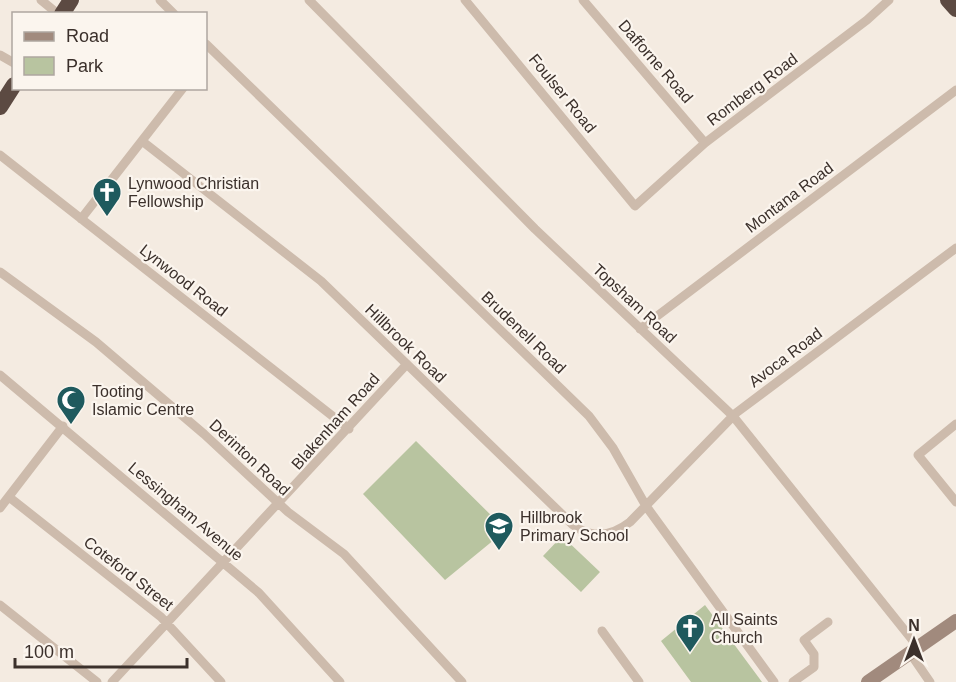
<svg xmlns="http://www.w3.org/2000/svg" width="956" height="682" viewBox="0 0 956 682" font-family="Arial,sans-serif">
  <rect width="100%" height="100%" fill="#f4ebe1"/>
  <path fill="#b8c4a0" d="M416,441L506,530L445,580L363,494Z
    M562,536L600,572L581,592L543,556Z
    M705,605L762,682H691L661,641Z"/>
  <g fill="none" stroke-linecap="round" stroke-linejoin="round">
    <path stroke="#cdbbac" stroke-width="9" d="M41,0L58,14
      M160,0L174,14
      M309,0L535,229L733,416L918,647
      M465,0L635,206L705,143L867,20L889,0
      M583,0L705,143
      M206,44L589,416L613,448L646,506L774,682
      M0,55L14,63
      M142,141L321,281L573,525C592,539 612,536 630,522L736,413L956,248
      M0,155L349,429
      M81,219L183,88
      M0,272L96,342L204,434L288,512L344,554L462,682
      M640,329L956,90
      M0,375L259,593L340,682
      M956,424L918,455L956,502
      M9,497L161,617L221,682
      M0,508L63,426
      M0,605L97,682
      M602,631L639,682
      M910,653L930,682
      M112,682L407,364
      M793,682L814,667V654L804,640L828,622"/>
    <path stroke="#a18a7d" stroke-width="14" d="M868,682L956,621"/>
    <path stroke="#5c4a42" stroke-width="16" d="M948,0L956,9
      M62,14L71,0
      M0,107L14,85"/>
  </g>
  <defs>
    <g id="church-pin" transform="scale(1.5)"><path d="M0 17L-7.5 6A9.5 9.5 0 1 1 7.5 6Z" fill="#1f5a5e" stroke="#fbf5ee"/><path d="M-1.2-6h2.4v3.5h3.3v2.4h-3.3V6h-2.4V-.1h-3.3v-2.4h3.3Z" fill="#fff"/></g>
    <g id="mosque-pin" transform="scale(1.5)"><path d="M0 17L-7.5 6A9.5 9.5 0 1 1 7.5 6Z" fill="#1f5a5e" stroke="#fbf5ee"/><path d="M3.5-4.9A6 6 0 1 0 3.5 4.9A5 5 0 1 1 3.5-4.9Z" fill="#fff"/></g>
    <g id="school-pin" transform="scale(1.5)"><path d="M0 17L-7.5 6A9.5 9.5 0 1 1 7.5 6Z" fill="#1f5a5e" stroke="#fbf5ee"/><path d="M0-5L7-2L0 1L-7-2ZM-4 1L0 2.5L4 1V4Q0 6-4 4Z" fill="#fff"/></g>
  </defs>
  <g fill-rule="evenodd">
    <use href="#church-pin" x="107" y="192"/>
    <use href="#mosque-pin" x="71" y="400"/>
    <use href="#school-pin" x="499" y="526"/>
    <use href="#church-pin" x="690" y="628"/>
  </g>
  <g text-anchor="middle" stroke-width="4.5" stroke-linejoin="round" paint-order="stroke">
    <g font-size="16" fill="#3b302b" stroke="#fbf5ee">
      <text transform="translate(656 61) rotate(49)" y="6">Dafforne Road</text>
      <text transform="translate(752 89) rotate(-37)" y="6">Romberg Road</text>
      <text transform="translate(563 93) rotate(51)" y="6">Foulser Road</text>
      <text transform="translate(789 197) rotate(-37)" y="6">Montana Road</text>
      <text transform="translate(184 280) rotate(38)" y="6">Lynwood Road</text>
      <text transform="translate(635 303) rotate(43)" y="6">Topsham Road</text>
      <text transform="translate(524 332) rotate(44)" y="6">Brudenell Road</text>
      <text transform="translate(406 343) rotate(44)" y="6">Hillbrook Road</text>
      <text transform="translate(785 357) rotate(-37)" y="6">Avoca Road</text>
      <text transform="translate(335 421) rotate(-48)" y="6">Blakenham Road</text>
      <text transform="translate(250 457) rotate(43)" y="6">Derinton Road</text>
      <text transform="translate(186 511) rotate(40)" y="6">Lessingham Avenue</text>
      <text transform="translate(129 573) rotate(38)" y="6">Coteford Street</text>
    </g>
    <g font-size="16" fill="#3b302b" stroke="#fbf5ee" text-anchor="start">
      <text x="128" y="189">Lynwood Christian<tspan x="128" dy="18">Fellowship</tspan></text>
      <text x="92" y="397">Tooting<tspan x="92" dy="18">Islamic Centre</tspan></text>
      <text x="520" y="523">Hillbrook<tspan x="520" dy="18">Primary School</tspan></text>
      <text x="711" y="625">All Saints<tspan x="711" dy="18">Church</tspan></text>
    </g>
  </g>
  <rect x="12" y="12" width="195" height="78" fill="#fbf5ee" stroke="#aea6a0" stroke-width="1.5"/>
  <rect x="24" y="32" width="30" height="9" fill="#a18a7d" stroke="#aea6a0" stroke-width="1.5"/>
  <text x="66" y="42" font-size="18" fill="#3b302b">Road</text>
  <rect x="24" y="57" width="30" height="18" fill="#b8c4a0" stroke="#aea6a0" stroke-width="1.5"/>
  <text x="66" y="72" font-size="18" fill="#3b302b">Park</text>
  <g transform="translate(914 640)" stroke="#fbf5ee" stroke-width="4.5" paint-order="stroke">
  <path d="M0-4.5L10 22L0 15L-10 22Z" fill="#3b302b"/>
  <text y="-9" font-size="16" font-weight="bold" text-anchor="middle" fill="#3b302b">N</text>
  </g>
  <path d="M15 658v9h172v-9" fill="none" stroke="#3b302b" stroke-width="3"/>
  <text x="24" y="658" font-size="18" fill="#3b302b" stroke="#fbf5ee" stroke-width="4.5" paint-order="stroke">100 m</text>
</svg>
